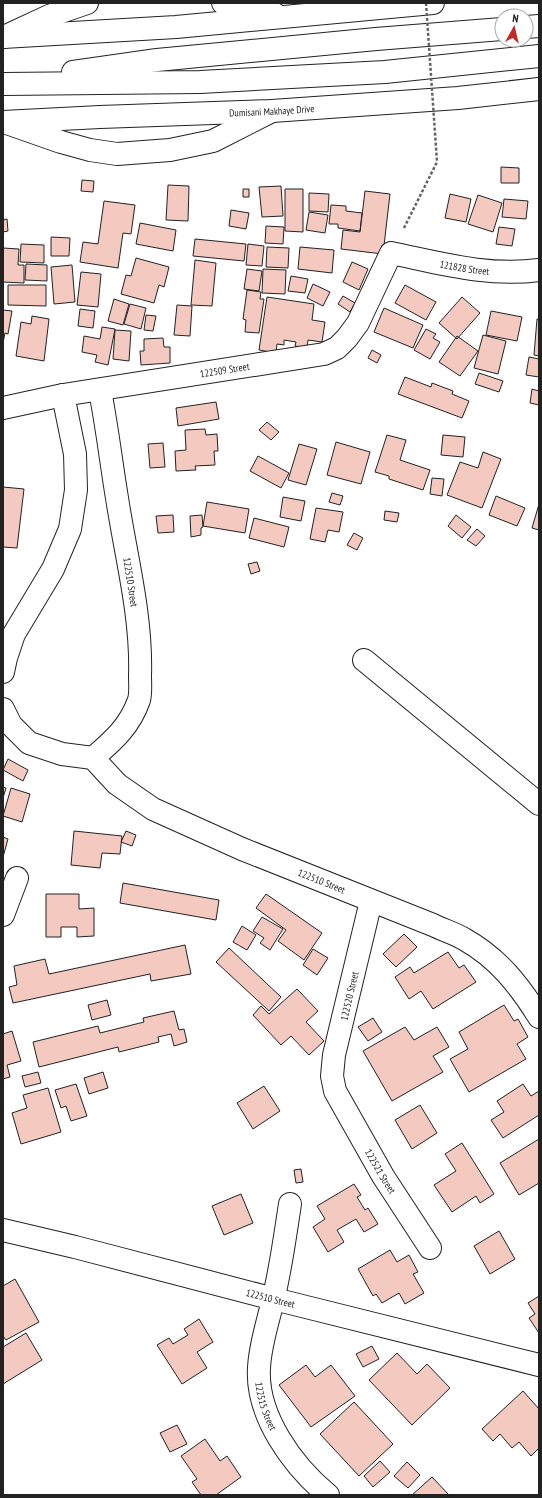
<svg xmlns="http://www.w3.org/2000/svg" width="542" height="1498" viewBox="0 0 542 1498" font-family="'PT Sans Narrow',sans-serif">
  <rect width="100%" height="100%" fill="#fff"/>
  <path fill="#f3c9c0" stroke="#222" d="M501,167L519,168V183H501Z
    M82,180L94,181L93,192L81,191Z
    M168,185L189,186L188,221L166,220Z
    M281,186L283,216L262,217L259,187Z
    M243,189H249V197H243Z
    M285,189H303V232L285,231Z
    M365,191L390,194L383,254L341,249L343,230L360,232Z
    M309,193L329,194L328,212L309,211Z
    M450,194L471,199L466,222L445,218Z
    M478,195L502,203L493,232L468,224Z
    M504,199L528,201L526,219L502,217Z
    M104,201L135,205L131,234L123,233L118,268L80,262L83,242L98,244Z
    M331,205L346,206V211L362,213L360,231L338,228V224H329Z
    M231,210L249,213L246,229L229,226Z
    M309,212L328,215L325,233L306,230Z
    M7,219L8,231L3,232V220Z
    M140,223L176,230L173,251L136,244Z
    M266,226L284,227L283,244L265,243Z
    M499,227L515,229L512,246L496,244Z
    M51,237L70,238L69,256H51Z
    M195,239L246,244L244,261L193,256Z
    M21,244L44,245V263L20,262Z
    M248,244L264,246L262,266L246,265Z
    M267,247L289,248L288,268L266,267Z
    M300,247L334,250L332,273L298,269Z
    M3,248L19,249L18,265H24V283L3,282Z
    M136,258L169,267L164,287L159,285L154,303L121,294L126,275L131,276Z
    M195,260L216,263L212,306L191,305Z
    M352,262L368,269L359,290L343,282Z
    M26,264L47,265V281L25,280Z
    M72,265L75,302L54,304L51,267Z
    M247,269L262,271L259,291L244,289Z
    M263,269L286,270L285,294L262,293Z
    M81,272L101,274L98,307L77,305Z
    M291,276L308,279L305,293L288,291Z
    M313,284L330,292L323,306L307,298Z
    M8,285H46V306L8,305Z
    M405,285L436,302L426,320L395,303Z
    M247,290L261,292L260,299H264L259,333L245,332L246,320L243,319Z
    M343,296L355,303L350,312L338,304Z
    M267,297L314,304L312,320L325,322L322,342L308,340L307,348L295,346L296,342L284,340V345L277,344L276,353L259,350Z
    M462,297L480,313L457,339L439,323Z
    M114,299L129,304L123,325L108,321Z
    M130,304L146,308L141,329L124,324Z
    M177,305L192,306L190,336L174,335Z
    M384,308L423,325L413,348L374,332Z
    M80,309L95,311L93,328L78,326Z
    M3,310L12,311L8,334L5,333L3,343Z
    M491,311L522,317L517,341L486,335Z
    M146,315L156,316L153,331L144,330Z
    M32,316L49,319L44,361L16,356L21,322L31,324Z
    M537,319H539V356L534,355Z
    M102,327L115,329L108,365L95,362L97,355L82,352L84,336L100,339Z
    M426,329L436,334L433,338L440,342L430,359L414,350Z
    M115,330L131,331L129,361L113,359Z
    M483,335L506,341L498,374L474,368Z
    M457,336L478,351L460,376L439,362Z
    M163,338L164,347H170V363L141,365L140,351H144V339Z
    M372,350L381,355L377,363L368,358Z
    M529,357L539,359V377L526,375Z
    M479,373L503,381L499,392L475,384Z
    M405,377L431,387L432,383L453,391L452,394L469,401L462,418L398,394Z
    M532,389L539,391V405L530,403Z
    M216,402L219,419L178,426L176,408Z
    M267,422L279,432L271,440L259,430Z
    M205,429L206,435L217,434L218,451H214L215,465L195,466L196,470L176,471L175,451L186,450L185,430Z
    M387,435L406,440L400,460L430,470L423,490L389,479V476L375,472Z
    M443,435L465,437L463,457L441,455Z
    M336,442L370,452L361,484L327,475Z
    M163,443L165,467L150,468L148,444Z
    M299,444L317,449L306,485L288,480Z
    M483,452L501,459L482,508L447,495L460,462L478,468Z
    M258,456L289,473L281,488L250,471Z
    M432,478L444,479L442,496L430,494Z
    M3,487L24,489L17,548L3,547Z
    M332,493L343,496L340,505L329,502Z
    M496,496L525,508L517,526L489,515Z
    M283,497L305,501L301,521L280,517Z
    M207,502L249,509L245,533L203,526Z
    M539,504V530L532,528Z
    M316,508L343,512L339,532L328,530L325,542L310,539Z
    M385,511L399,513L397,522L384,520Z
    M173,515L174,532L158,533L156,516Z
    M202,515L203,527L201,528V535L191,537L190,516Z
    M456,515L471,527L462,538L448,526Z
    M254,518L289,527L284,547L249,538Z
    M477,529L485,536L476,546L467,540Z
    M354,533L363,538L357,550L347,545Z
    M257,562L260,571L251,574L248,564Z
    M8,759L28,770L23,781L3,770Z
    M3,787L6,788L3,798Z
    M11,788L30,794L22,822L3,816Z
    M74,831L122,836L120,854L102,853L100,868L71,865Z
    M126,831L136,835L132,846L121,842Z
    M3,837L8,839L3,857Z
    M123,883L219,900L216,920L120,903Z
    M46,894H79V909L94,908V936L77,937V927H61V937H46Z
    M266,894L322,933L304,960L278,941L286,930L256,908Z
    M262,917L283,929L270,950L260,943L264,938L253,931Z
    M242,926L256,935L247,950L233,942Z
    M404,934L417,947L396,967L383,954Z
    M185,945L191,974L151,981L150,974L13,1003L9,987L17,985L14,966L45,959L49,974Z
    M229,948L281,997L269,1011L216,962Z
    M313,949L328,958L317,975L303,965Z
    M448,952L459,968L464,965L476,982L433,1009L421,991L409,999L395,977L410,967L414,973Z
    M297,989L318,1011L306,1022L324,1041L309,1055L291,1036L281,1045L253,1015L261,1006L269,1014Z
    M107,1000L111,1015L92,1020L88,1005Z
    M504,1005L514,1021L518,1019L528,1037L517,1044L526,1059L469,1092L450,1059L468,1049L459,1032Z
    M174,1011L179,1030L184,1029L187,1042L174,1046L171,1034L158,1037L159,1042L119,1052L118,1047L39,1067L33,1042L98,1026L100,1033L144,1022L143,1018Z
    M373,1018L382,1032L368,1041L358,1027Z
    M405,1027L414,1040L437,1027L449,1047L433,1056L443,1072L392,1101L363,1051Z
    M12,1031L21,1061L7,1065L10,1077L3,1079V1034Z
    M38,1072L41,1083L25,1087L22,1076Z
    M103,1072L108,1088L89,1094L84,1078Z
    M76,1084L87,1116L71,1121L66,1106L61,1108L55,1090Z
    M523,1084L531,1096L539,1091V1115L503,1138L491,1120L504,1112L497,1101Z
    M264,1086L280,1111L253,1129L237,1103Z
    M48,1088L61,1132L21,1144L12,1113L27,1108L23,1095Z
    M420,1105L437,1133L412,1149L395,1120Z
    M539,1139V1183L519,1195L500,1163Z
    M462,1143L494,1194L480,1203L476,1196L452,1212L434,1185L456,1171L445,1154Z
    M301,1169L303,1182L296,1183L294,1170Z
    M354,1184L361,1195L357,1197L365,1210L368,1208L378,1224L364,1232L356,1219L337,1230L344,1242L328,1252L313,1227L325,1219L317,1206Z
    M241,1194L253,1223L224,1235L212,1206Z
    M499,1231L515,1259L490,1274L474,1246Z
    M390,1250L397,1262L409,1255L418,1272L413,1274L424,1293L405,1304L399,1293L382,1303L376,1294L373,1296L358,1269Z
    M15,1279L39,1322L6,1340L3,1336V1286Z
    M539,1296V1333L529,1318L535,1314L528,1303Z
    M199,1319L213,1342L197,1352L207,1368L182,1384L157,1345L169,1338L173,1344L188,1335L184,1329Z
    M26,1333L42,1360L3,1384V1347Z
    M372,1346L379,1359L363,1367L356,1354Z
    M397,1353L417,1374L427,1364L450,1388L412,1425L369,1380Z
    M306,1365L315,1377L331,1365L355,1396L311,1427L279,1385Z
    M523,1391L539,1409V1448L531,1456L519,1442L512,1448L500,1434L493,1441L482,1429Z
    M354,1402L393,1444L359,1476L320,1434Z
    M177,1425L187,1444L170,1452L160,1433Z
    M205,1439L220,1461L227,1456L241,1477L216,1495H201L192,1482L197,1479L181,1456Z
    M380,1461L390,1472L373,1487L364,1476Z
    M407,1462L420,1475L408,1488L394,1476Z
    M432,1477L449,1495H412Z"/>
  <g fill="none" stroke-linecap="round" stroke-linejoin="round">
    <g stroke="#222" stroke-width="24">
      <g id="minor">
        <path d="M223,3L250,10L275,14"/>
        <path d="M526,27L539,26"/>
        <path d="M4,37L49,16L87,3"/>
        <path d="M73,72L157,60L376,39L502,29"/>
        <path d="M3,84L200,82L385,72L539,56"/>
        <path d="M4,122L61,142L90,150L117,154L170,150L213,141L272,111"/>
        <path id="s1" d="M3,408L63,395L324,354L337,348L347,338L358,323L391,253C440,263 489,277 539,270"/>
        <path d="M364,660L539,804"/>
        <path d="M3,672L6,658L14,634L53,569L70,529L76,490L75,454L63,395"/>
        <path id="s2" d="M3,709L11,725L29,743L62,754L93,758L117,784L153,809L242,849L433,925C443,930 454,933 464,939C498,958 519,985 539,1017"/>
        <path d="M93,758C113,741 130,726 139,700C141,693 140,683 140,676C142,616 126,557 117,498C111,462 107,426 100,391"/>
        <path id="s3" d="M371,901L334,1055L332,1076L335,1091L383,1176L430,1248"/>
        <path d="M3,915L17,878"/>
        <path id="s4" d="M290,1204C285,1236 281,1268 273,1300C268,1322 260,1345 259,1368C256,1416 293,1466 328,1495"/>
        <path id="s5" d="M3,1230L75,1247L274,1299L539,1365"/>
      </g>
    </g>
    <g stroke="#222" stroke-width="24">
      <g id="major">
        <path d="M3,37L176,27L433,3"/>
        <path id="s6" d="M3,122L100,117L272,111L458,98L539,89"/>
      </g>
    </g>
    <path stroke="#646464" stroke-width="2.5" stroke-dasharray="3 2" stroke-linecap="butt" d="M404,228L437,162"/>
    <use href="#minor" stroke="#fff" stroke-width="22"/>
    <use href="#major" stroke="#fff" stroke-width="22"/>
    <path stroke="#646464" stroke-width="2.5" stroke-dasharray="3 2" stroke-linecap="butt" d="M426,3L437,162"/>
  </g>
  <g text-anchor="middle" stroke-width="3" stroke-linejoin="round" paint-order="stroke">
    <g font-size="10" fill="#222" stroke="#fff">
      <text dy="4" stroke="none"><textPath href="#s6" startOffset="269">Dumisani Makhaye Drive</textPath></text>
      <text dy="4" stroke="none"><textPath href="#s1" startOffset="525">121828 Street</textPath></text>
      <text dy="4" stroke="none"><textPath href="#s1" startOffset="225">122509 Street</textPath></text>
      <text transform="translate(131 582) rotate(81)" y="4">122510 Street</text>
      <text dy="4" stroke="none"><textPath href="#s2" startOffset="372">122510 Street</textPath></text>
      <text transform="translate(349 996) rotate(-77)" y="4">122520 Street</text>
      <text dy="4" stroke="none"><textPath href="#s3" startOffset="287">122521 Street</textPath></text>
      <text dy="4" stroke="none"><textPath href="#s5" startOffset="276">122510 Street</textPath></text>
      <text dy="4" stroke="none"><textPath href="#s4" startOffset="206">122515 Street</textPath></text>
    </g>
  </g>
  <rect width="542" height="1498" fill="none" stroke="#222222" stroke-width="8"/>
  <g transform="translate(514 28) rotate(8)"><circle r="19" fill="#ffffff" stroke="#a7a7a7"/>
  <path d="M0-3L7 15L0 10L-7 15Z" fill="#c62828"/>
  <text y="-6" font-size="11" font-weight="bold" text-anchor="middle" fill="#222222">N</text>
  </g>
</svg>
